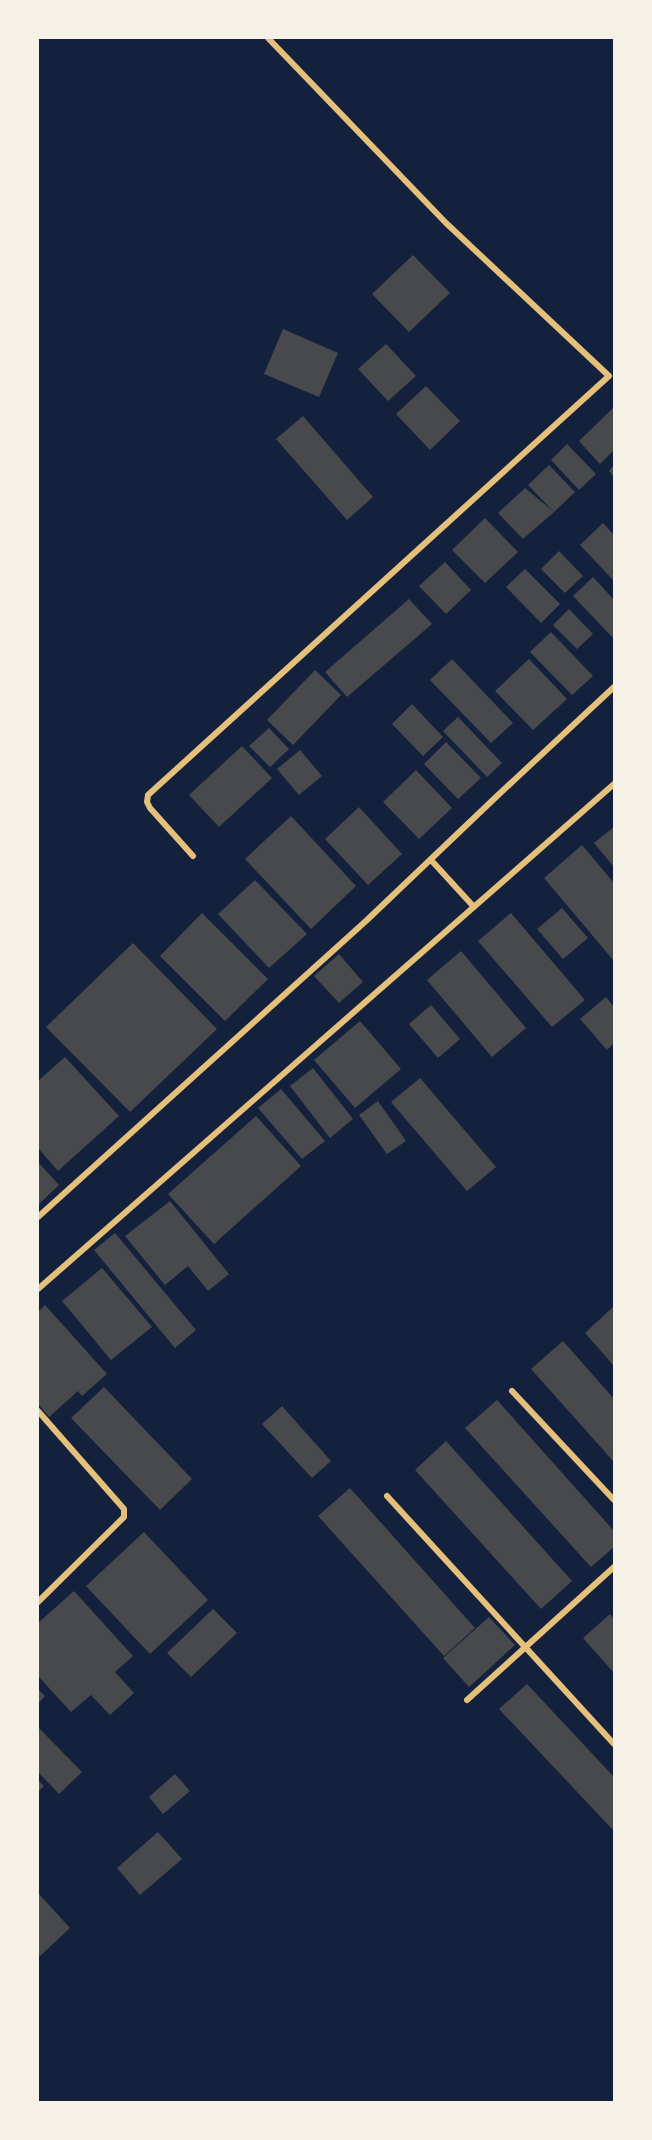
<svg xmlns="http://www.w3.org/2000/svg" width="652" height="2140" viewBox="0 0 652 2140" font-family="Poppins,sans-serif">
  <rect width="100%" height="100%" fill="#14213d"/>
  <path fill="#48494c" d="M413,255L450,293L409,332L372,294Z
    M283,329L338,353L319,397L264,374Z
    M386,344L416,376L388,401L358,369Z
    M426,386L460,421L430,450L396,414Z
    M614,407V450L600,464L579,441Z
    M303,416L373,497L347,520L276,439Z
    M567,444L596,474L579,490L551,460Z
    M549,465L575,492L554,512L523,539L498,513L525,488L554,512L528,485Z
    M614,465V477L609,471Z
    M485,518L518,552L485,583L452,550Z
    M603,523L614,535V581L580,545Z
    M559,551L583,576L565,593L541,569Z
    M445,562L471,590L446,614L419,586Z
    M525,569L560,604L541,623L506,587Z
    M593,577L614,600V639L573,596Z
    M409,599L432,624L347,697L325,672Z
    M569,609L593,634L577,649L553,625Z
    M551,632L593,676L572,695L530,652Z
    M452,659L513,723L491,743L430,680Z
    M529,659L567,699L533,730L495,691Z
    M315,670L341,695L293,745L267,720Z
    M412,704L443,737L423,756L392,724Z
    M458,717L502,763L487,777L443,731Z
    M269,728L289,749L270,767L249,746Z
    M446,742L481,778L458,799L424,764Z
    M242,746L272,778L219,827L189,795Z
    M300,750L322,776L299,795L277,769Z
    M416,770L452,808L419,839L383,802Z
    M359,807L402,854L368,885L325,839Z
    M291,816L356,886L311,929L245,859Z
    M614,827V867L594,843Z
    M582,845L614,883V961L544,878Z
    M255,880L307,934L269,968L218,914Z
    M562,908L588,938L563,959L537,929Z
    M202,913L268,979L225,1021L160,956Z
    M511,913L585,1000L552,1027L478,941Z
    M133,943L217,1029L130,1112L46,1027Z
    M461,951L526,1028L492,1057L427,980Z
    M339,954L363,982L339,1003L314,976Z
    M606,997L614,1007V1043L607,1050L580,1019Z
    M431,1005L460,1039L438,1058L409,1024Z
    M360,1021L401,1069L355,1108L314,1060Z
    M65,1057L119,1116L58,1171L38,1148V1081Z
    M313,1068L353,1119L330,1138L290,1086Z
    M420,1078L496,1167L467,1191L391,1102Z
    M281,1089L325,1141L302,1159L258,1108Z
    M378,1101L406,1141L387,1154L359,1115Z
    M256,1116L301,1166L214,1244L168,1194Z
    M38,1162L59,1185L38,1205Z
    M170,1201L229,1274L208,1291L188,1266L165,1285L125,1236Z
    M115,1233L196,1330L175,1348L94,1250Z
    M102,1268L152,1327L111,1360L62,1301Z
    M45,1305L107,1374L82,1396L78,1391L49,1417L38,1404V1312Z
    M614,1306V1366L585,1333Z
    M563,1341L614,1399V1462L531,1369Z
    M104,1387L192,1479L160,1510L71,1418Z
    M497,1400L614,1531V1547L591,1567L465,1428Z
    M282,1406L331,1461L312,1478L262,1424Z
    M446,1441L572,1581L541,1609L415,1470Z
    M350,1488L475,1628L444,1656L318,1516Z
    M144,1532L208,1600L150,1654L86,1586Z
    M74,1591L133,1656L115,1672L134,1693L110,1715L91,1695L71,1712L38,1676V1623Z
    M213,1609L237,1633L191,1677L167,1653Z
    M610,1614L614,1619V1673L583,1638Z
    M489,1617L515,1645L469,1687L443,1658Z
    M527,1684L614,1777V1831L499,1709Z
    M38,1689L45,1696L38,1704Z
    M38,1727L82,1772L59,1794L38,1772Z
    M175,1774L190,1791L163,1814L149,1797Z
    M38,1780L44,1786L38,1792Z
    M158,1832L182,1859L140,1895L117,1868Z
    M38,1893L70,1928L40,1956L38,1954Z"/>
  <g fill="none" stroke-linecap="round" stroke-linejoin="round">
    <path stroke="#e5c07b" stroke-width="6" d="M193,856L150,808L147,802L148,795L609,376L446,223L268,38
      M431,860L474,907
      M38,1217L367,920L496,797L614,687
      M38,1289L614,784
      M512,1391L614,1500
      M38,1411L124,1509V1517L38,1602
      M387,1496L614,1744
      M467,1700L614,1567"/>
  </g>
  <rect width="652" height="2140" fill="none" stroke="#f6f1e7" stroke-width="78"/>
</svg>
